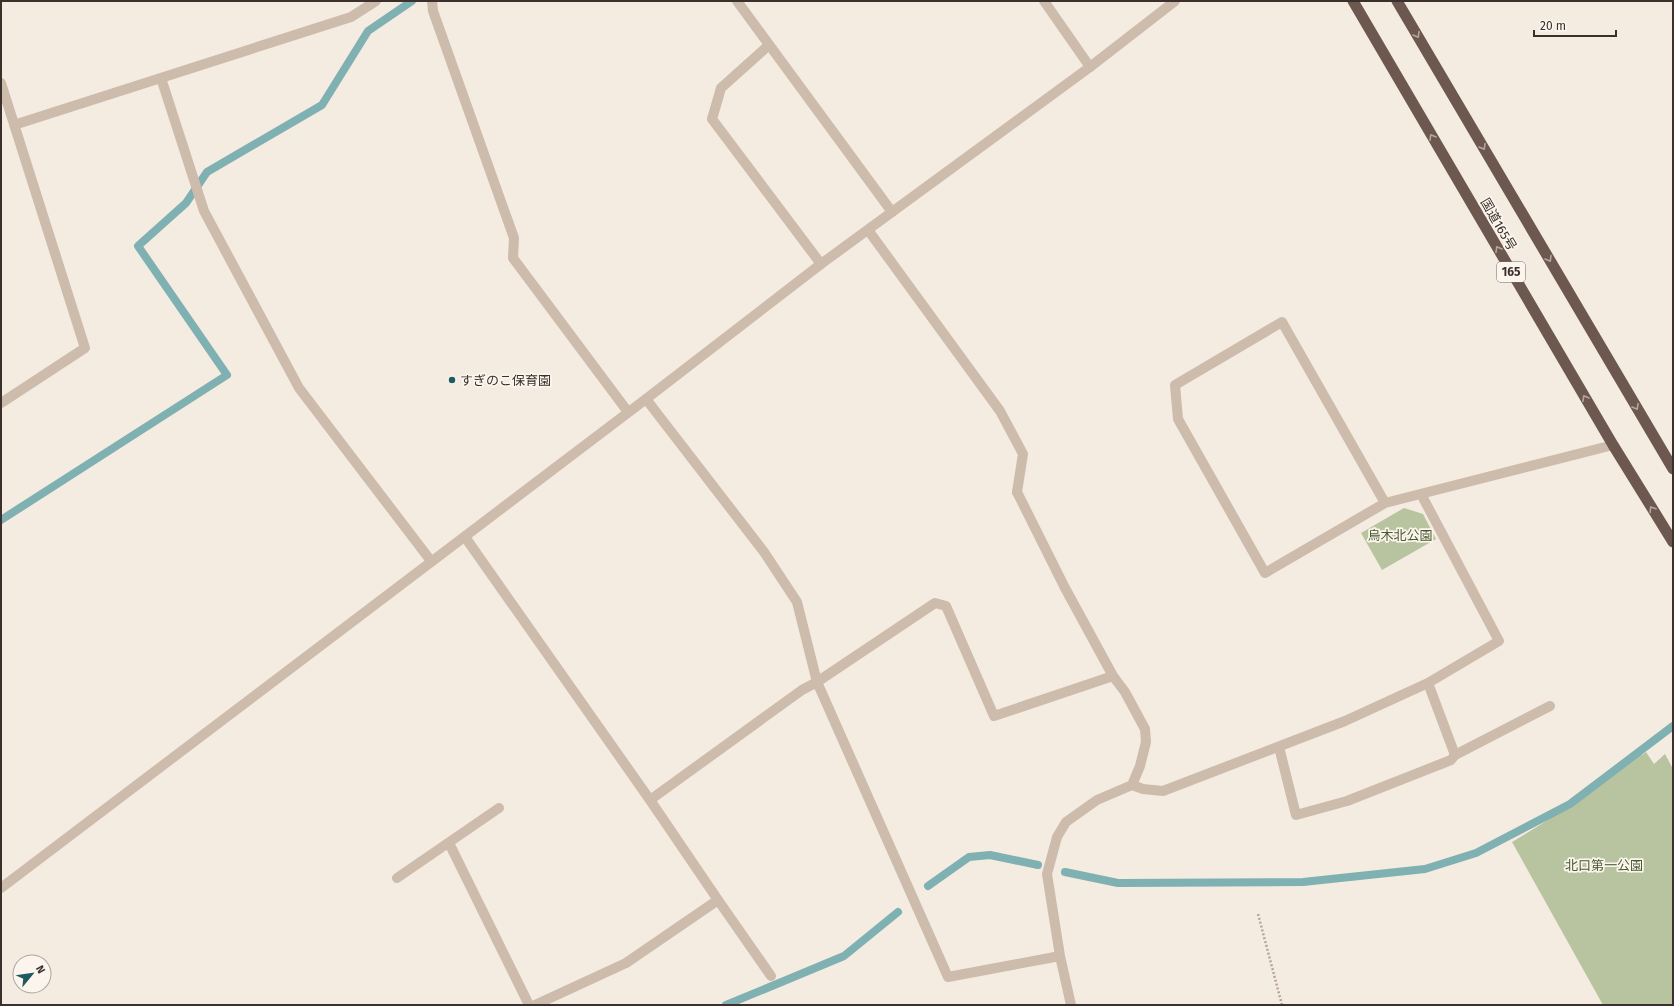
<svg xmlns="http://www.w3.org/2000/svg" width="1674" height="1006" viewBox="0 0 1674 1006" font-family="'Fira Sans','Noto Sans JP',sans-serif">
  <rect width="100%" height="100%" fill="#f4ebe1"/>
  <path fill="#b8c4a0" d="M1404,508L1423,514L1436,539L1382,570L1361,533Z
    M1646,752L1654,764L1665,754L1673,769V1005H1603L1512,842L1543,823L1641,754L1642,755Z"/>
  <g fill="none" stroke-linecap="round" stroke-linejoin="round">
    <path stroke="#7fb0b2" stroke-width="8" d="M1,520L227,375L138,246L186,203L207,172L322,105L368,31L412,1
      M1065,872L1118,883L1303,882L1425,869L1476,853L1570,804L1673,726
      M928,886L969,857L990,855L1038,865
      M726,1005L844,956L898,912"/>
    <path stroke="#b9a596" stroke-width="2.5" stroke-dasharray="2 2" stroke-linecap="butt" d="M1258,914L1282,1005"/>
    <path stroke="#cdbbac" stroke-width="10" d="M1044,1L1090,67
      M769,45L721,88L712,119L821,264
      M868,230L1000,411L1023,454L1017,492
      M1279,747L1296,815L1347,801L1451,760L1455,755
      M718,900L771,976"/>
    <path stroke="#cdbbac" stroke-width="10" d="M432,1L433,11L514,238L513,258L628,412
      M737,1L892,212
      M161,78L204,211L299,388L431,561
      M1,83L85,348L1,403
      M14,125L351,17L376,1
      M646,399L764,552L797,602L817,682L948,977L1060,956
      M1017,492L1065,588L1113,676L1125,692L1145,729L1146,742L1140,766L1132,785L1097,800L1066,822L1057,837L1047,874L1060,956L1071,1005
      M1385,503L1282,322L1175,385L1178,419L1265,573L1385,503L1613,445
      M465,537L650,800L718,900L626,963L535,1005
      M1428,683L1455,755L1550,706
      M1132,785L1143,789L1163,791L1345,721L1428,683L1499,641L1421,494
      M650,800L802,690L817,682L935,603L946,606L994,716L1113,676
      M449,843L529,1005
      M397,878L499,808"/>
    <path stroke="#cdbbac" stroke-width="10" d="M1,888L646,399L821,264L1090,67L1175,1"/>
    <path stroke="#6c584f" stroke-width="11" d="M1353,1L1613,445L1673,542
      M1397,1L1673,469"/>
  </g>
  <defs><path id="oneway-chevron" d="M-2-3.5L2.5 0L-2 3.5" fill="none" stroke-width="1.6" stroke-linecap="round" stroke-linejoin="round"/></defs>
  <g stroke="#b4a69e">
    <use href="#oneway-chevron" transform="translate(1417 35) rotate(60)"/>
    <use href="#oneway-chevron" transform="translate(1432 137) rotate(-120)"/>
    <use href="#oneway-chevron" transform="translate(1483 147) rotate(60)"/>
    <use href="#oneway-chevron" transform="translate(1498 249) rotate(-120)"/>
    <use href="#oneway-chevron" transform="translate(1549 259) rotate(60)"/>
    <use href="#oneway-chevron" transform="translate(1585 398) rotate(-120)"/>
    <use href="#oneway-chevron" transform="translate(1636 407) rotate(60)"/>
    <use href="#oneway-chevron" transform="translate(1652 509) rotate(-122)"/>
  </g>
  <circle fill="#1f5a5e" stroke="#fbf5ee" stroke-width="1.5" cx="452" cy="380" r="4"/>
  <g text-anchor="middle" stroke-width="3.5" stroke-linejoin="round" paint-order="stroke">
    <rect fill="#fbf5ee" stroke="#756b66" stroke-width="1" x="1497" y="262" width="28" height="20" rx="3"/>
    <g font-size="12" font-weight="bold" fill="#3b302b">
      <text x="1511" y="276">165</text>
    </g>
    <g font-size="13" fill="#3b302b" stroke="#fbf5ee">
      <text transform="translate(1499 224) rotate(60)" y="5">国道165号</text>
    </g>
    <g font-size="13" fill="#3b302b" stroke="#fbf5ee" text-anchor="start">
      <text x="460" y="385">すぎのこ保育園</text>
    </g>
    <g font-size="13" fill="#4a5a2e" stroke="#fbf5ee">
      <text x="1400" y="540">烏木北公園</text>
      <text x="1604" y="870">北口第一公園</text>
    </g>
  </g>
  <rect width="1674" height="1006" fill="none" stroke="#3b302b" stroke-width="4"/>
  <g transform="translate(32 974) rotate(61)"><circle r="19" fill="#fbf5ee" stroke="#aea6a0"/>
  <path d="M0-3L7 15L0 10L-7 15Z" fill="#1f5a5e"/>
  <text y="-6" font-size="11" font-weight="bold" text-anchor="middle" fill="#3b302b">N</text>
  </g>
  <path d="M1534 30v6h82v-6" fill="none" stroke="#3b302b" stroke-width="2"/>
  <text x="1540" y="30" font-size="12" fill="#3b302b" stroke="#fbf5ee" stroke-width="3" paint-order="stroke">20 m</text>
</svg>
